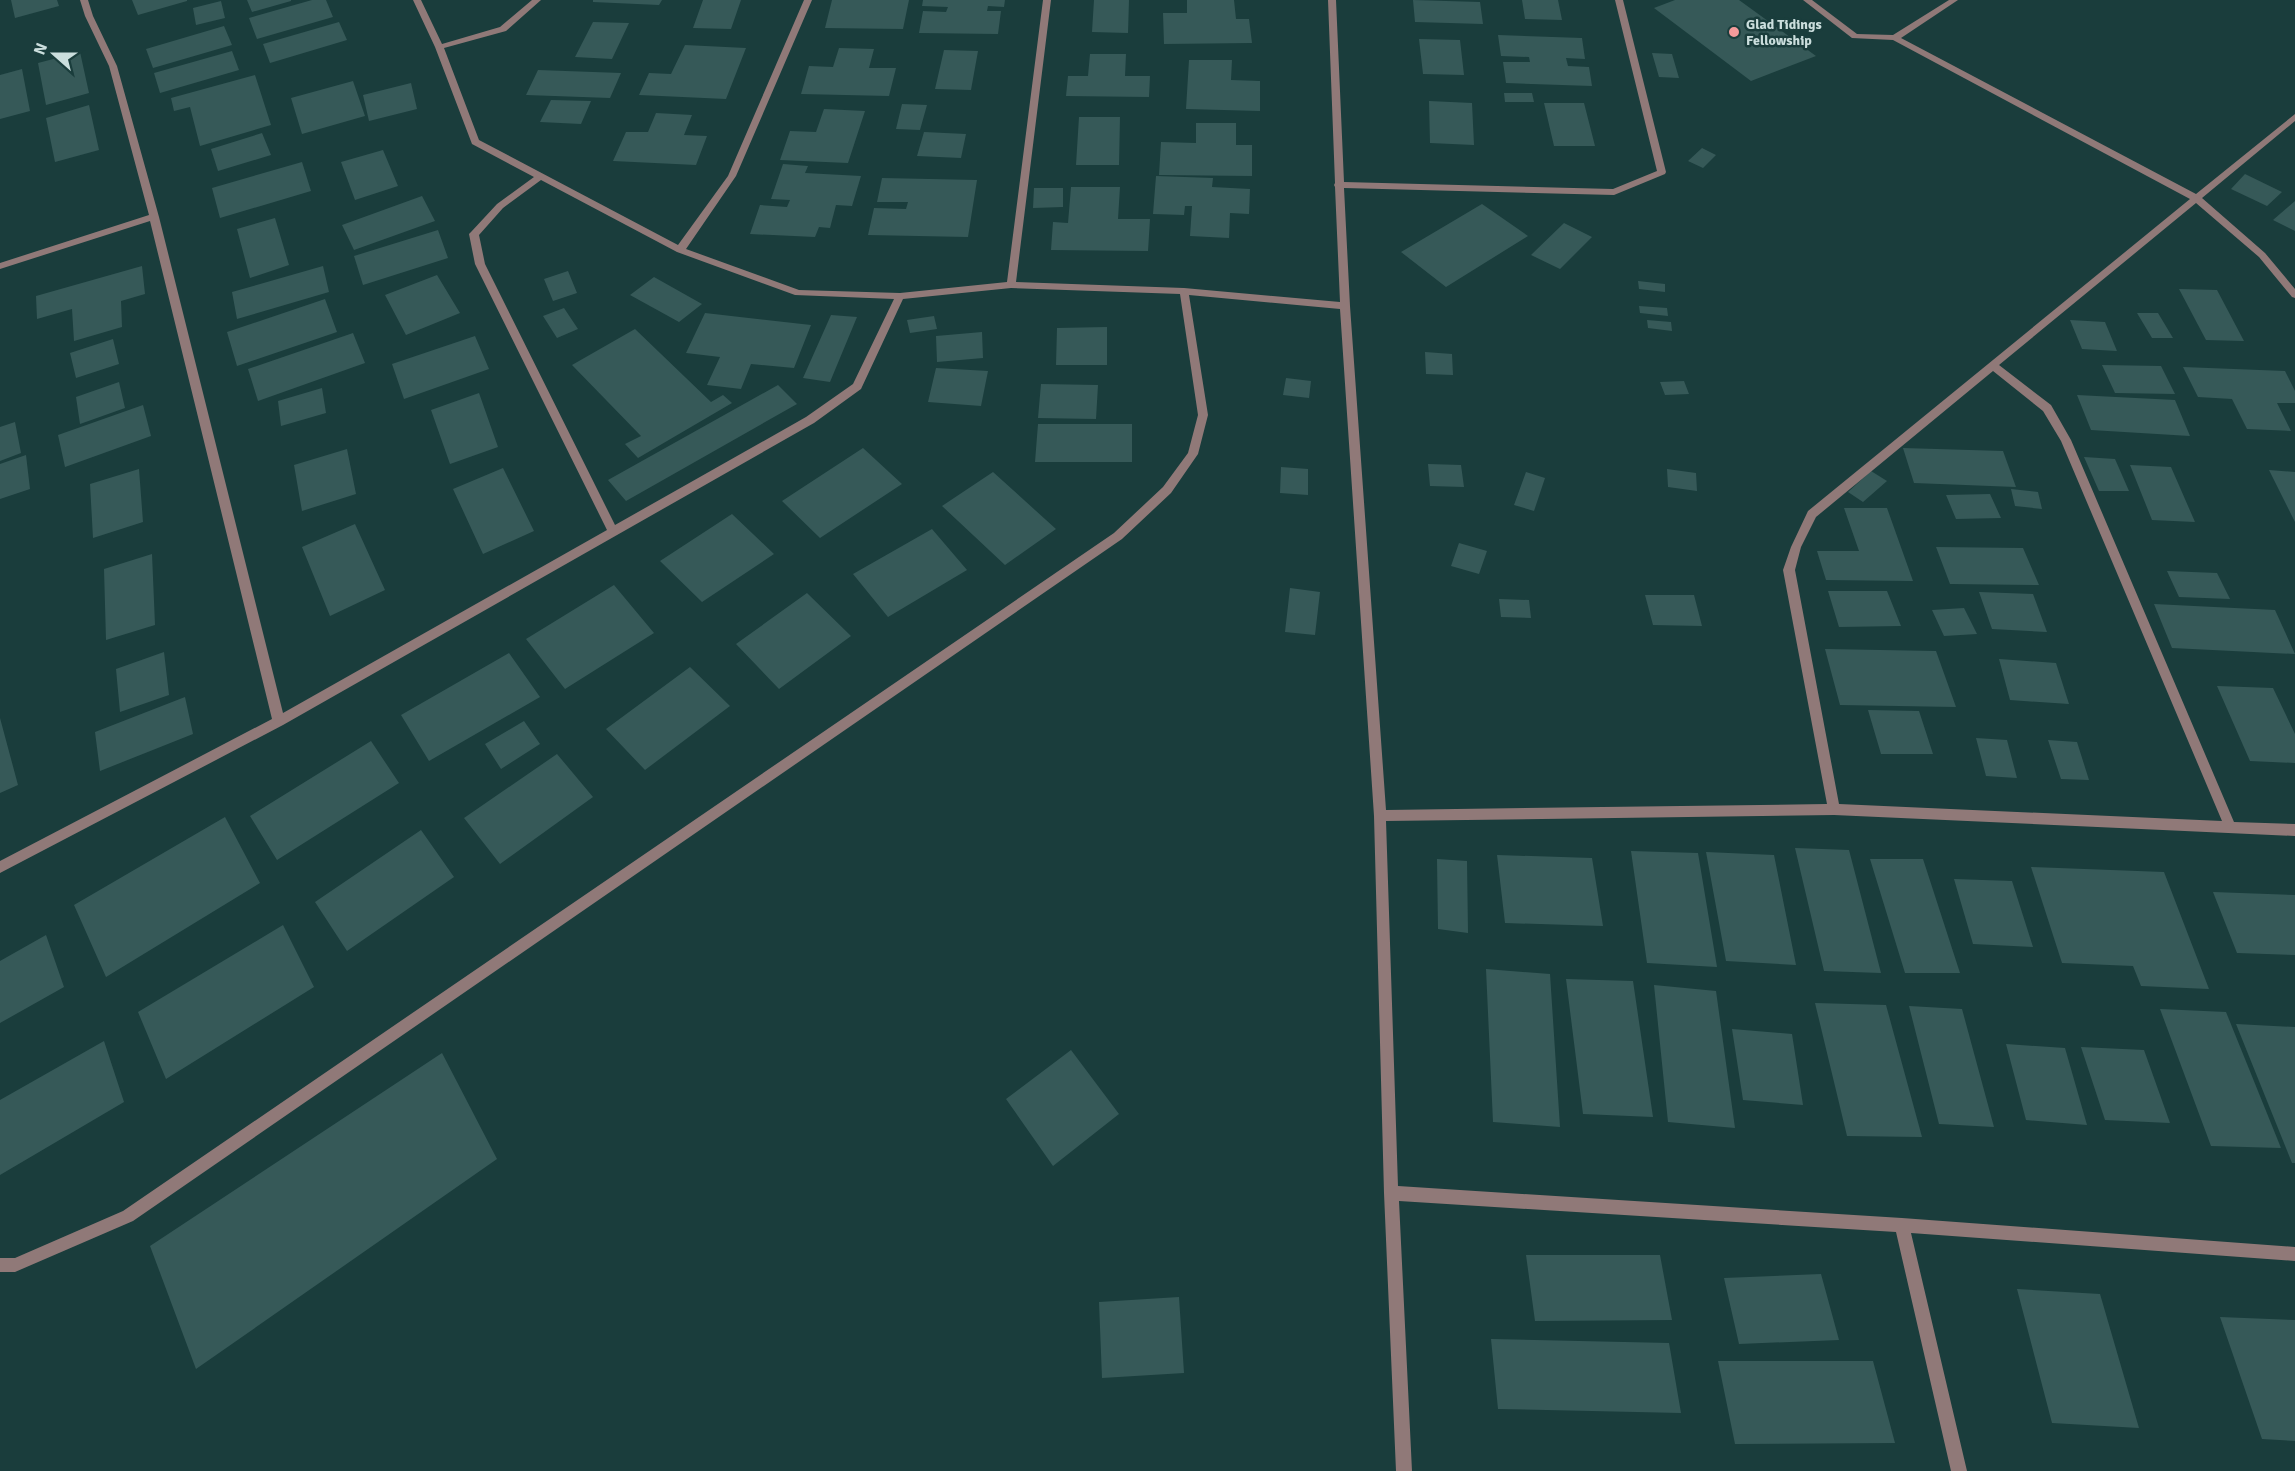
<svg xmlns="http://www.w3.org/2000/svg" width="2295" height="1471" viewBox="0 0 2295 1471" font-family="Signika,sans-serif">
  <rect width="100%" height="100%" fill="#1a3d3c"/>
  <path fill="#365958" d="M11,0H57L59,6L15,18Z
    M132,0H187V1L138,15Z
    M247,0H291V1L252,12Z
    M312,0H326L333,17L257,39L249,18Z
    M593,0H662L659,5L593,2Z
    M703,0H741L731,29L693,28Z
    M832,0H909L903,29L825,28Z
    M923,0H1005L1004,7L988,6L987,11H1001L998,34L919,33L923,11L946,12L948,7L922,6Z
    M1094,0H1129L1128,33L1092,32Z
    M1187,0H1234L1236,19H1249L1252,43L1164,44L1163,13H1187Z
    M1413,0L1480,2L1483,24L1415,22Z
    M1522,0H1558L1562,20L1525,19Z
    M1675,0H1739L1816,56L1751,81L1654,8Z
    M221,1L225,18L196,25L193,8Z
    M339,22L347,40L270,63L263,44Z
    M593,22L629,23L612,59L575,57Z
    M224,26L232,45L153,68L146,49Z
    M1498,35L1582,38L1585,59L1566,58L1568,66L1589,67L1592,86L1506,83L1503,62H1530L1529,57L1501,56Z
    M1419,39L1460,40L1464,75L1423,74Z
    M685,45L746,48L726,99L639,95L649,73L671,74Z
    M839,48L874,49L869,68H896L889,96L801,94L809,66L833,67Z
    M944,50L978,51L971,90L935,89Z
    M232,51L239,70L160,93L154,73Z
    M80,52L89,93L46,105L38,63Z
    M1652,53L1672,54L1679,78L1659,77Z
    M1090,54H1126L1125,76H1150L1149,97L1066,96L1068,76H1088Z
    M1189,60H1232L1231,80L1260,81V111L1186,109Z
    M22,69L30,111L0,119V75Z
    M538,70L621,73L610,98L526,95Z
    M255,75L271,125L200,146L190,107L174,111L171,98Z
    M353,81L365,116L302,134L291,98Z
    M411,83L417,109L369,121L363,95Z
    M1504,93H1532L1534,102H1505Z
    M551,100L591,101L581,124L540,122Z
    M1429,101L1472,103L1474,145L1430,143Z
    M1544,103H1584L1595,146H1554Z
    M902,104L927,105L920,130L896,129Z
    M89,105L99,150L55,162L46,118Z
    M824,109L865,111L848,163L780,160L790,131L816,132Z
    M656,113L692,115L684,135L707,136L696,165L613,161L626,132H648Z
    M1079,117H1120L1119,165H1076Z
    M1196,123H1236V145H1252V176L1159,175L1161,142L1196,143Z
    M924,132L966,134L961,158L917,156Z
    M262,133L271,155L218,171L211,149Z
    M1702,148L1716,155L1703,168L1688,161Z
    M383,150L398,186L355,200L341,162Z
    M302,162L311,191L220,218L212,188Z
    M783,164L808,166L805,173L861,176L852,206L836,205L830,228L819,227L815,237L750,234L760,205L787,207L790,200L771,199Z
    M2245,174L2282,192L2267,206L2231,189Z
    M1156,176L1213,178L1212,187L1250,189L1249,214L1230,213L1229,238L1190,236L1192,206H1185L1184,215L1153,214Z
    M882,178L977,180L968,237L868,235L874,208L906,209L908,202H877Z
    M1071,187H1120L1118,219H1150L1148,251L1051,250L1053,222L1068,223Z
    M1034,188H1063V207L1033,208Z
    M422,196L435,221L354,250L342,225Z
    M2295,201V231L2273,220Z
    M1482,204L1528,236L1446,287L1401,252Z
    M275,218L289,265L250,278L237,229Z
    M1564,223L1592,237L1560,269L1531,255Z
    M438,230L448,258L363,285L354,256Z
    M142,266L145,294L121,301L122,327L74,341L72,309L37,319L36,296Z
    M323,266L329,292L237,319L232,292Z
    M568,271L577,293L553,301L544,279Z
    M437,275L460,313L406,335L385,295Z
    M654,277L702,304L679,322L630,295Z
    M1638,281L1665,284V292L1639,289Z
    M2179,289L2217,290L2244,341L2206,340Z
    M325,299L337,332L237,366L227,332Z
    M1639,306L1667,308L1668,316L1640,313Z
    M564,308L578,329L557,338L543,316Z
    M705,313L811,325L794,368L751,364L741,389L707,385L720,357L686,353Z
    M2137,313H2158L2173,338H2152Z
    M831,315L857,317L830,382L803,378Z
    M934,316L937,329L910,333L907,320Z
    M1647,320L1671,322L1672,331L1648,328Z
    M2070,320L2105,322L2117,351L2082,349Z
    M1107,327V365H1056L1057,328Z
    M635,329L711,402L723,395L732,403L638,458L625,444L641,436L572,365Z
    M982,332L983,358L937,362L936,336Z
    M353,333L365,363L258,401L248,369Z
    M475,336L489,369L404,399L392,364Z
    M113,339L119,364L76,378L70,353Z
    M1425,352L1452,354L1453,375L1426,374Z
    M2102,365L2161,366L2175,394L2115,393Z
    M2183,367L2285,371L2295,391V403H2277L2291,431L2247,429L2232,399L2198,397Z
    M936,368L988,371L981,406L928,402Z
    M1286,378L1311,381L1309,398L1283,395Z
    M1684,381L1689,394L1665,395L1660,382Z
    M119,382L125,408L80,424L76,397Z
    M1041,384L1098,385L1096,419L1038,418Z
    M778,385L797,404L626,501L608,480Z
    M322,388L326,413L281,426L278,401Z
    M479,393L498,447L450,464L431,410Z
    M2077,395L2175,400L2190,436L2091,430Z
    M143,405L151,436L65,467L58,435Z
    M15,422L21,453L0,461V427Z
    M1038,424H1132V462H1035Z
    M863,448L902,484L820,538L782,501Z
    M1903,448L2003,451L2016,487L1914,483Z
    M347,449L356,494L302,511L294,465Z
    M26,455L30,489L0,499V464Z
    M2084,457L2115,459L2129,491H2099Z
    M1428,464L1461,465L1464,487L1430,486Z
    M2130,465L2171,467L2195,522L2152,520Z
    M1281,467L1308,469V495L1280,493Z
    M503,468L534,531L483,554L453,489Z
    M139,469L143,522L93,538L90,484Z
    M1667,469L1696,473L1697,491L1668,487Z
    M2269,470L2295,472V522Z
    M1871,471L1887,481L1863,502L1848,492Z
    M993,472L1056,529L1005,565L942,506Z
    M1526,472L1545,478L1534,511L1514,505Z
    M2011,489L2038,492L2042,509L2015,506Z
    M1990,494L2001,518L1956,519L1946,495Z
    M1844,508H1887L1913,581L1826,580L1817,551H1859Z
    M732,514L774,554L702,602L660,561Z
    M355,524L385,590L330,616L302,547Z
    M932,529L967,570L888,617L853,574Z
    M1459,543L1487,551L1479,574L1451,566Z
    M1936,547L2023,548L2039,585L1950,584Z
    M152,554L155,625L106,640L104,569Z
    M2167,571L2217,573L2230,599L2179,597Z
    M614,585L654,633L565,689L526,639Z
    M1290,588L1320,592L1315,635L1285,632Z
    M1828,591H1887L1901,626L1839,627Z
    M1979,592L2033,594L2047,632L1992,629Z
    M807,593L851,636L779,689L736,644Z
    M1645,595H1694L1702,626L1653,625Z
    M1499,599L1529,600L1531,618L1501,617Z
    M2154,604L2275,610L2295,654L2172,648Z
    M1964,608L1977,634L1944,636L1932,610Z
    M1825,649L1936,651L1956,707L1840,705Z
    M164,652L169,695L120,712L116,669Z
    M509,653L540,697L429,761L401,715Z
    M1999,659L2056,663L2069,704L2010,700Z
    M690,667L730,706L645,770L606,729Z
    M2217,686L2273,688L2295,734V763L2250,761Z
    M185,697L193,734L100,771L95,732Z
    M1868,710L1919,711L1933,754H1881Z
    M0,718L18,785L0,793Z
    M524,721L540,744L501,769L485,744Z
    M1976,738L2007,740L2017,778L1986,776Z
    M2048,740L2077,742L2089,780L2061,779Z
    M371,741L399,783L277,860L250,816Z
    M557,754L593,797L500,864L464,818Z
    M225,817L260,883L106,977L74,905Z
    M421,830L454,877L347,951L315,902Z
    M1795,848L1849,850L1881,973L1824,971Z
    M1631,851L1698,853L1717,967L1647,963Z
    M1706,852L1774,855L1796,965L1726,961Z
    M1497,855L1592,858L1603,926L1505,923Z
    M1437,859L1467,861L1468,933L1438,929Z
    M1870,859H1923L1960,973H1905Z
    M2031,867L2164,872L2209,989L2141,986L2133,966L2062,963Z
    M1954,879L2012,881L2033,947L1973,944Z
    M2213,892L2295,895V955L2237,953Z
    M283,925L314,987L166,1079L138,1012Z
    M46,935L64,987L0,1023V961Z
    M1486,969L1550,974L1560,1127L1493,1122Z
    M1566,979L1633,981L1653,1117L1583,1114Z
    M1654,985L1716,991L1735,1128L1668,1122Z
    M1815,1003L1886,1005L1922,1137L1847,1136Z
    M1909,1006L1962,1009L1994,1127L1939,1124Z
    M2160,1009L2226,1012L2281,1148L2211,1146Z
    M2236,1024L2295,1027V1163H2292Z
    M1732,1029L1792,1034L1803,1105L1743,1100Z
    M104,1041L124,1102L0,1175V1100Z
    M2006,1044L2065,1048L2087,1125L2026,1120Z
    M2081,1047L2144,1050L2170,1123L2105,1120Z
    M1071,1050L1119,1114L1053,1166L1006,1099Z
    M442,1053L497,1159L196,1369L150,1246Z
    M1526,1255H1660L1672,1320L1535,1321Z
    M1821,1274L1839,1340L1739,1344L1724,1278Z
    M2017,1289L2100,1294L2139,1428L2052,1423Z
    M1179,1297L1184,1373L1102,1378L1099,1302Z
    M2220,1317L2295,1320V1441L2262,1439Z
    M1491,1339L1669,1343L1681,1413L1498,1409Z
    M1718,1361H1873L1895,1443L1735,1444Z"/>
  <g fill="none" stroke-linecap="round" stroke-linejoin="round">
    <path fill="#907978" fill-rule="evenodd" d="M80,0H88L93,16L117,66L159,217L283,713L607,530L475,264L469,234L471,232L497,204L534,177L472,144L435,47L413,0H421L442,44L500,27L532,0H541L506,31L444,48L479,140L678,245L728,176L804,0H812L736,176L686,249L799,290L900,293L1007,282L1043,0H1051L1016,282L1184,288L1340,302L1335,187L1334,185L1335,183L1328,0H1336L1344,182L1613,189L1657,171L1615,0H1623L1666,172L1665,174L1614,195L1344,188L1350,306L1386,810L1827,804L1783,570L1791,547L1808,511L2190,199L1893,40L1852,38L1803,0H1812L1857,34L1893,35L1949,0H1958L1901,38L2196,194L2295,114V121L2202,198L2265,253L2295,289V298L2292,297L2259,257L2196,203L1999,365L2051,405L2071,440L2234,822L2295,824V836L1834,815L1386,821L1398,1186L1902,1218L2295,1247V1261L1911,1233L1967,1471H1951L1896,1232L1399,1201L1412,1471H1396L1384,1193L1374,816L1340,309L1189,295L1208,415L1198,454L1171,493L1122,539L133,1221L15,1272H0V1258H15L123,1211L1114,533L1163,487L1188,453L1198,415L1180,294L1011,288L903,299L861,389L814,423L283,725L0,873V861L272,719L150,221L0,269V263L149,215L109,66L85,16ZM541,180L677,252L795,295L894,299L853,384L806,417L615,525L485,264L479,235L503,208ZM1993,371L2043,411L2061,441L2222,821L1839,804L1795,570L1801,547L1816,517Z"/>
  </g>
  <circle fill="#f59b9b" stroke="#1a3d3c" stroke-width="2" cx="1734" cy="32" r="6"/>
  <g text-anchor="middle" stroke-width="5" stroke-linejoin="round" paint-order="stroke">
    <g font-size="14" font-weight="bold" fill="#cbdedd" stroke="#1a3d3c" text-anchor="start">
      <text x="1746" y="29">Glad Tidings<tspan x="1746" dy="16">Fellowship</tspan></text>
    </g>
  </g>
  <g transform="translate(54 54) rotate(291)" stroke="#1a3d3c" stroke-width="4.5" paint-order="stroke">
  <path d="M0-4.5L10 22L0 15L-10 22Z" fill="#cbdedd"/>
  <text y="-9" font-size="16" font-weight="bold" text-anchor="middle" fill="#cbdedd">N</text>
  </g>
</svg>
